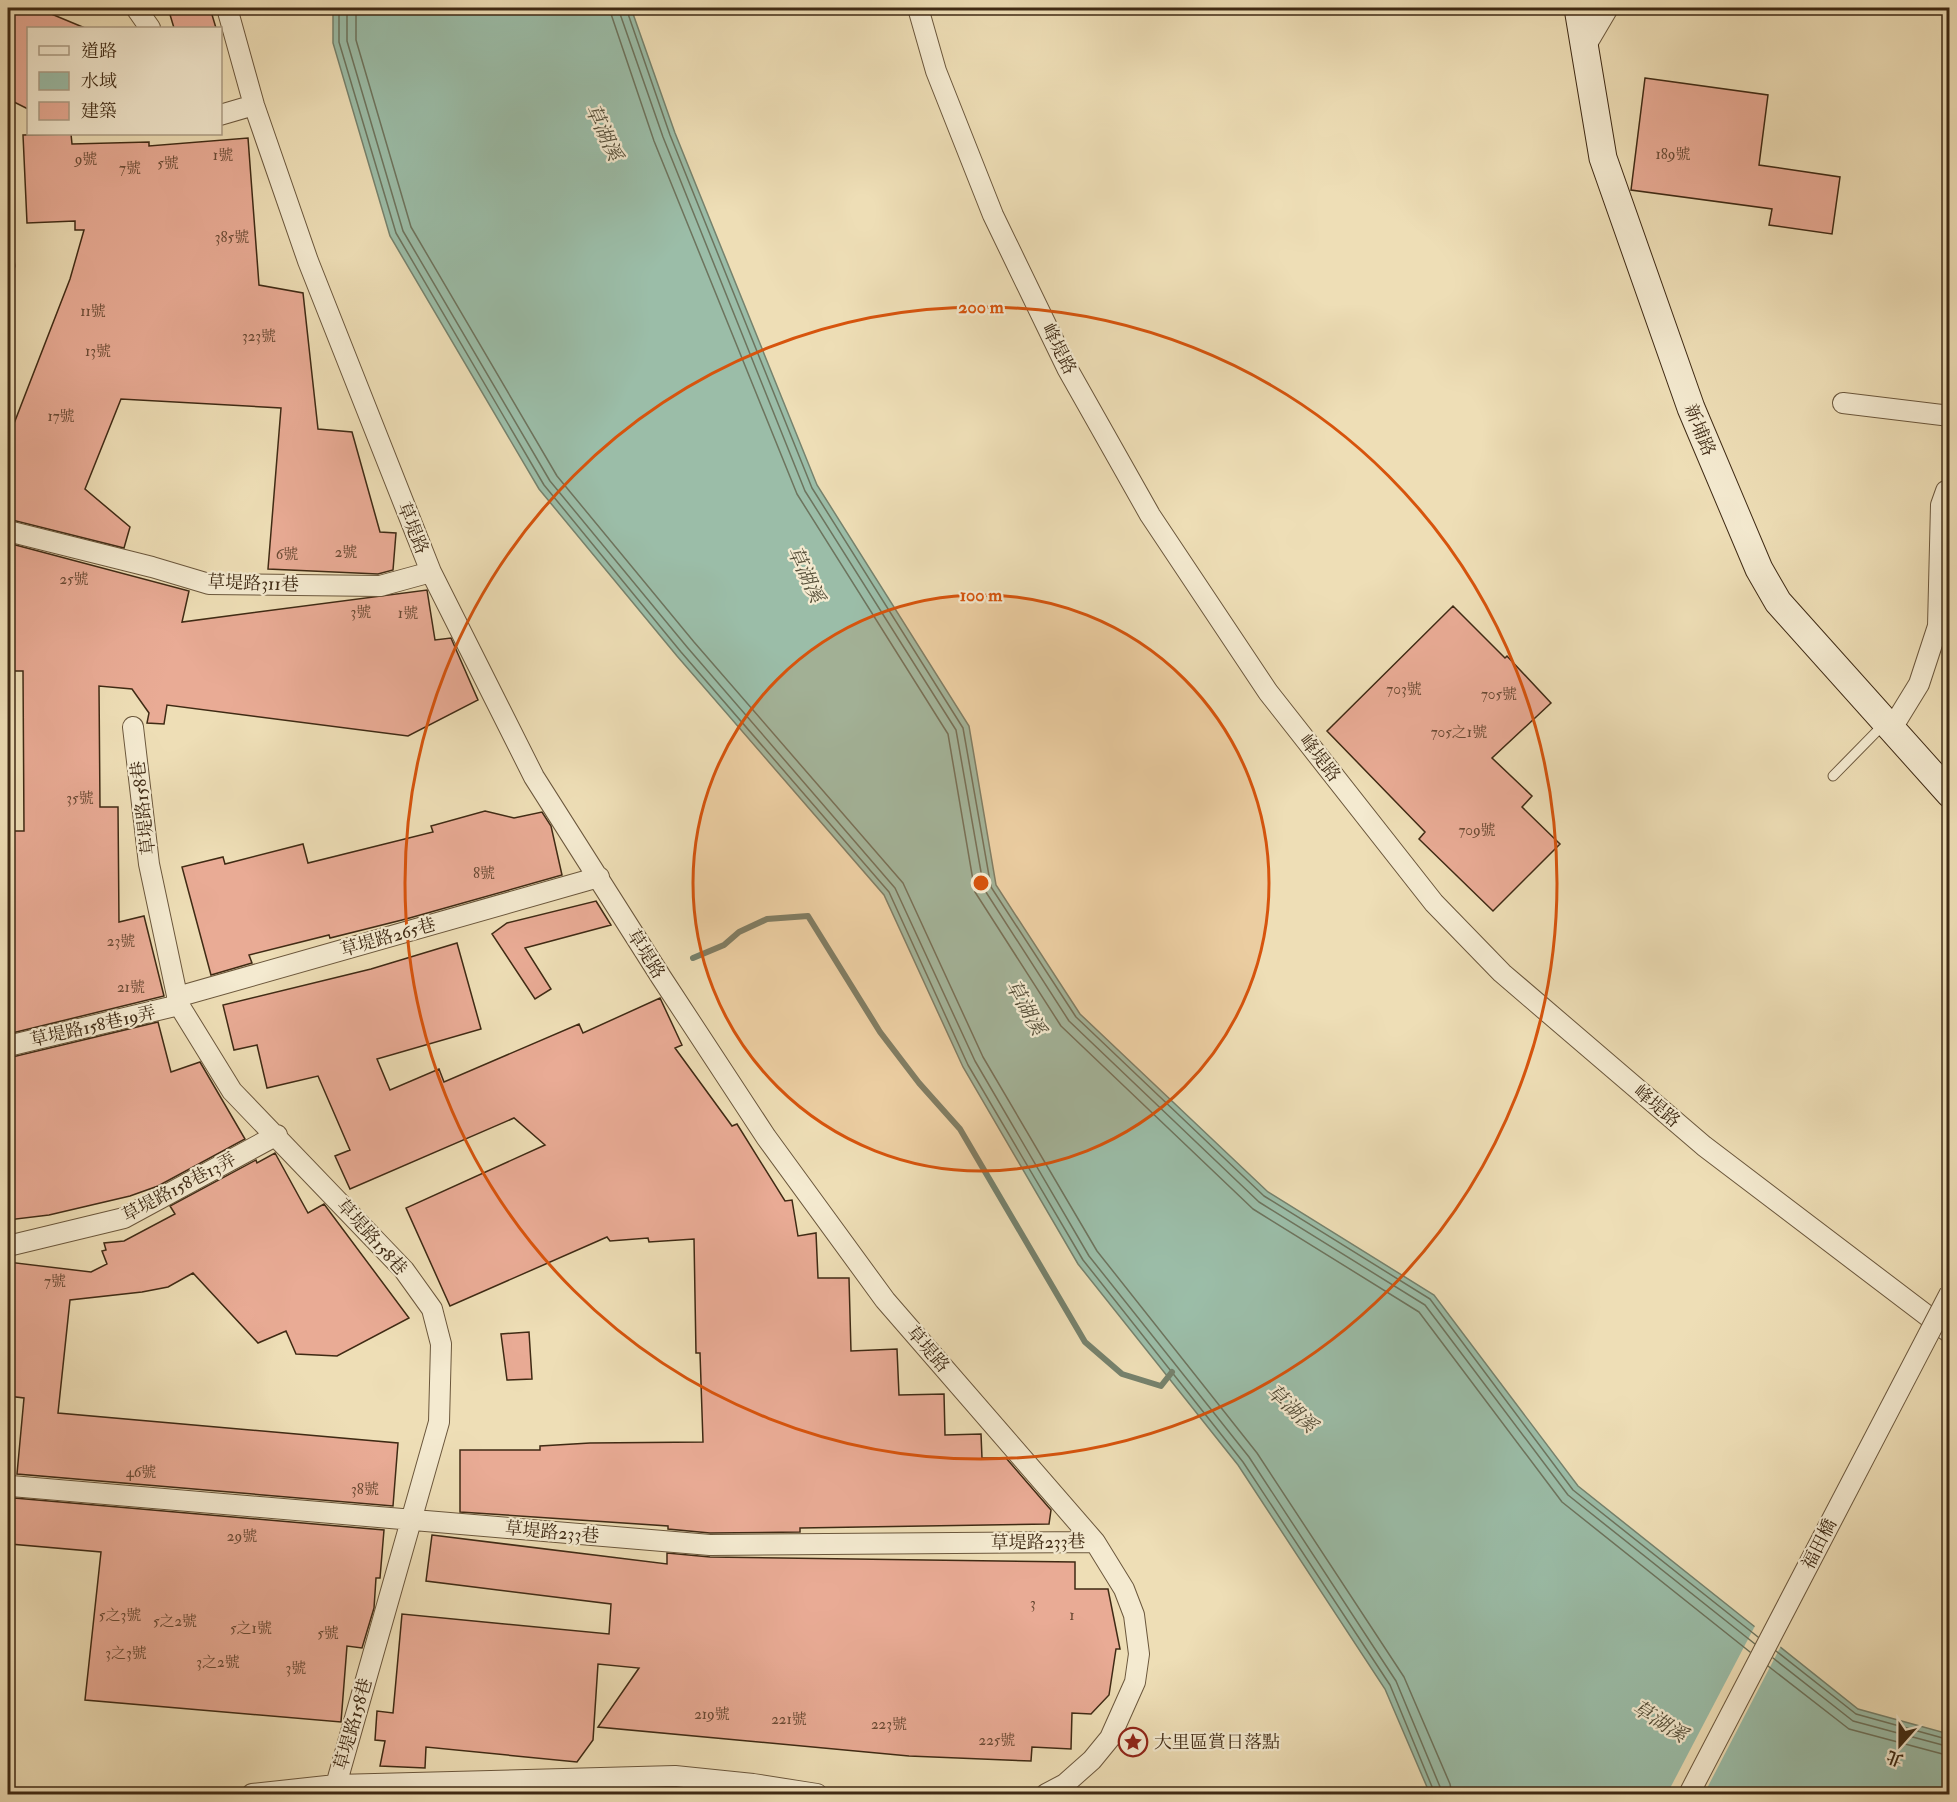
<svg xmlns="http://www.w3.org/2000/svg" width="1957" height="1802" viewBox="0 0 1957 1802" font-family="'IM FELL Double Pica','Noto Serif TC',serif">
  <rect width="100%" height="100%" fill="#eedeb6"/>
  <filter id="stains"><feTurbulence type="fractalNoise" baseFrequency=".00333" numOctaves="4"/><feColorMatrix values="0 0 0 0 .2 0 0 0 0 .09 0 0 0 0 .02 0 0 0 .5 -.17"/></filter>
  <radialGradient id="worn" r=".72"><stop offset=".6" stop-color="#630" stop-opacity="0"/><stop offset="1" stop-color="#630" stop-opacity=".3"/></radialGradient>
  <path fill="#9bbda8" stroke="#76826d" stroke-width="1.5" d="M333,8H631L675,133L817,485L969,726L996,885L1080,1014L1268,1192L1434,1295L1578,1486L1858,1709L1949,1734V1794H1430L1385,1689L1238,1465L1078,1264L963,1067L884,895L677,656L539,489L390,236L333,43Z"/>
  <path fill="#eedeb6" d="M1756,1624L1782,1644L1704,1794H1667Z"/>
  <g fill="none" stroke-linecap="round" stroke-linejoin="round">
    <path stroke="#6d745e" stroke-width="1.5" d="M339,8V42L396,233L544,485L681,652L889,892L968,1065L1083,1260L1243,1462L1390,1685L1435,1794
      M347,8V41L403,231L550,481L687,647L895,888L975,1061L1089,1256L1249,1457L1396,1681L1443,1794
      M356,8V40L411,227L557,476L694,642L903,883L983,1057L1097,1251L1257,1453L1404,1677L1450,1784L1452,1794
      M609,8L654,141L797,494L948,734L975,892L1061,1026L1253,1209L1419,1312L1562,1502L1750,1652
      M618,8L663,137L805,491L956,730L984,889L1069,1021L1259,1202L1425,1305L1568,1495L1755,1644
      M626,8L670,135L812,488L963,728L991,887L1076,1017L1264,1196L1430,1299L1573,1490L1758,1637
      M1776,1651L1856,1714L1950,1740
      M1773,1658L1853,1721L1950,1747
      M1768,1666L1849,1729L1950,1756"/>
    <path stroke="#76826d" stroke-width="6" d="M693,958L724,945L739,932L767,919L808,916L880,1032L919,1083L960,1129L1085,1342L1122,1374L1161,1386L1172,1372"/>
  </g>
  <path fill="#e9ab95" stroke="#3f2a14" stroke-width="1.5" d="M8,8H37L85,28H28V109L8,99V59L13,47L8,45Z
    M168,8H210L216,28H174Z
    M1645,78L1768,95L1759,165L1840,177L1832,234L1769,225L1772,209L1631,190Z
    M71,134L72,144L149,142V146L248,138L259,285L303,293L318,429L352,432L380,532L396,533L393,570L378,574L268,569L281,408L121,399L85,489L130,527L124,548L8,519V439L70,279L84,230H75V221L27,223L23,135Z
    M8,543L189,591L182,622L427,590L435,640L451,638L478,700L408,736L167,705L164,724L147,723L149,713L132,689L99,686L100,807H118L119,922L144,916L164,996L8,1034V831H24L23,671H8Z
    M1453,606L1505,658L1507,656L1551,703L1492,758L1532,796L1522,807L1560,844L1493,911L1419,839L1425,832L1327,731Z
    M485,811L514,818L542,812L551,826L562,875L406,919L330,938L329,935L249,955L252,963L211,975L182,867L223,857L225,864L303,844L308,863L433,832L431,826Z
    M596,901L611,925L525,948L551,989L535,999L492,934L507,923Z
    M457,943L481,1029L377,1059L390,1090L439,1069L444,1082L579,1024L583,1033L660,998L682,1045L675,1048L732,1126L737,1124L785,1201L792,1200L798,1236L816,1233L818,1278H849L851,1351L897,1349L899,1395L944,1394L945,1435L981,1434L982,1458H1006L1051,1510L1049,1524L800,1528V1532L710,1533L668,1529V1526L460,1512V1450H540V1446L590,1443L703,1442L700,1353H696L694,1239L649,1242L648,1238L610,1241L607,1237L450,1306L406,1208L545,1145L514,1118L350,1189L335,1156L350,1150L318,1076L267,1088L257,1045L234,1050L223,1005L371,969Z
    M158,1022L171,1072L200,1062L245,1139L158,1186L130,1196L49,1215L8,1220V1058Z
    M275,1153L308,1213L324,1204L409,1318L337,1356L296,1354L286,1331L258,1343L193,1273L168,1287L142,1292L70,1300L58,1413L398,1443L393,1506L17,1474L24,1398L8,1396V1262L91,1272L107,1264L102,1251L106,1250L104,1243L124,1241L175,1214L170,1206L256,1160L257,1163Z
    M529,1332L532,1379L507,1380L501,1334Z
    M14,1498L384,1530L380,1578H376L374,1608L362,1648L347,1646L341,1722L85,1700L101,1552L10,1544Z
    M432,1535L667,1564V1553L710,1557L1075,1562V1589H1108L1120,1649H1116L1109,1695L1091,1714L1072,1713L1071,1749L1032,1747L1031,1761L909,1756L598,1727L639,1668L598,1664L593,1740L577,1762L426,1747L425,1768L380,1766L385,1741L375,1740L377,1711L393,1713L402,1614L609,1634L611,1604L426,1581Z"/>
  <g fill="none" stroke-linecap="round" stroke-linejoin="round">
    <g stroke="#6b573c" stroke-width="11">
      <path id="lane" d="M8,251L10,266
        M1833,776L1885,723"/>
    </g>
    <g stroke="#6b573c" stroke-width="22">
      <path id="street" d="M136,8L150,28
        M227,8L254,105L308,261L431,572L534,777L661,977L766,1137L885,1300L1095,1542L1124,1589L1134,1615L1139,1654L1135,1682L1110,1738L1092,1760L1065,1784L1046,1794
        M918,8L936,71L993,215L1067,368L1150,515L1268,692L1434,903L1502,973L1704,1146L1950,1333
        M1585,47L1608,8
        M220,115L254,105
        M1843,403L1950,416
        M8,531L152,567L209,584L380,586L431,572
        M133,727L149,864L179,1005L232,1091L404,1270L432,1309L441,1344L439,1422L336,1785
        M1892,728L1919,684L1938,626L1941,505L1946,491L1950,490
        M177,997L599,877
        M8,1046L179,1005
        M8,1246L124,1218L277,1135
        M11,1486L710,1545L1095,1542
        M252,1794L336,1785L675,1776L753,1784L817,1794"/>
    </g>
    <g stroke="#3f2a14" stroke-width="29">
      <path id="secondary" d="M1578,8L1603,158L1691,408L1759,569L1778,602L1950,794"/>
    </g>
    <use href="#lane" stroke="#f4ead0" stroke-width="9"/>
    <use href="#street" stroke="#f4ead0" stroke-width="20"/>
    <use href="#secondary" stroke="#f4ead0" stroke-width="27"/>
    <g stroke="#6b573c" stroke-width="22" stroke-linecap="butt">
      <path id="street-bridge" d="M1689,1794L1950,1293"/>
    </g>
    <use href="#street-bridge" stroke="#f4ead0" stroke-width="20"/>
  </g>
  <circle cx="981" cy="883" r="288" fill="#d7540d" fill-opacity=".12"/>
  <g fill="none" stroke="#d7540d" stroke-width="3">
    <circle cx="981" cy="883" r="288"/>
    <circle cx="981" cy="883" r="576"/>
  </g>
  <defs>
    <g id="sight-ring" transform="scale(1.5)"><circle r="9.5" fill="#f4ead0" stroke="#8f2418" stroke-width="1.5"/><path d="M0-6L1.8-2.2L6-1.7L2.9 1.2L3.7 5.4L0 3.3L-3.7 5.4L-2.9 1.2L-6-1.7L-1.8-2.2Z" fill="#8f2418"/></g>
  </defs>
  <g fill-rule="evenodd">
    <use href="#sight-ring" x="1133" y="1742"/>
  </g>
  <g text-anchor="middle" stroke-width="4.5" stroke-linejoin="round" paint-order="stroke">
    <g font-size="15" fill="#6a4a34">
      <text x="1673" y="159">189號</text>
      <text x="223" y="160">1號</text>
      <text x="86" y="164">9號</text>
      <text x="168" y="168">5號</text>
      <text x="130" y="173">7號</text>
      <text x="232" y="242">385號</text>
      <text x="93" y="316">11號</text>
      <text x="259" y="341">323號</text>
      <text x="98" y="356">13號</text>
      <text x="61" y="421">17號</text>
      <text x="346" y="557">2號</text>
      <text x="287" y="559">6號</text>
      <text x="74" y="584">25號</text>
      <text x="361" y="617">3號</text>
      <text x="408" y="618">1號</text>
      <text x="1404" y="694">703號</text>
      <text x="1499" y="699">705號</text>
      <text x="1459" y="737">705之1號</text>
      <text x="80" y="803">35號</text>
      <text x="1477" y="835">709號</text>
      <text x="484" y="878">8號</text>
      <text x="121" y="946">23號</text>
      <text x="131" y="992">21號</text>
      <text x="55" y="1286">7號</text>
      <text x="141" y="1477">46號</text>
      <text x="365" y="1494">38號</text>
      <text x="242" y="1541">29號</text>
      <text x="1033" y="1608">3</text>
      <text x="120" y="1620">5之3號</text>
      <text x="1072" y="1620">1</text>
      <text x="175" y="1626">5之2號</text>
      <text x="251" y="1633">5之1號</text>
      <text x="328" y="1638">5號</text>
      <text x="126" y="1658">3之3號</text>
      <text x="218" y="1667">3之2號</text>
      <text x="296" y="1673">3號</text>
      <text x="712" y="1719">219號</text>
      <text x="789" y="1724">221號</text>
      <text x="889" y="1729">223號</text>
      <text x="997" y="1745">225號</text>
    </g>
    <g font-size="18" fill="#3f2a14" stroke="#f4ead0">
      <text transform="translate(1059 349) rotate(63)" y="6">峰堤路</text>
      <text transform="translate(1700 430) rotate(68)" y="6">新埔路</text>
      <text transform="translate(413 528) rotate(68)" y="6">草堤路</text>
      <text transform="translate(253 583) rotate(2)" y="6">草堤路311巷</text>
      <text transform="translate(1320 758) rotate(52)" y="6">峰堤路</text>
      <text transform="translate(143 808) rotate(-97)" y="6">草堤路158巷</text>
      <text transform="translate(388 937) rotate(-16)" y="6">草堤路265巷</text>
      <text transform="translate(646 954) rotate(58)" y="6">草堤路</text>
      <text transform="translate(93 1026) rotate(-13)" y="6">草堤路158巷19弄</text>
      <text transform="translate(1657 1106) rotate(40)" y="6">峰堤路</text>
      <text transform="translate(179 1187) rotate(-28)" y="6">草堤路158巷13弄</text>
      <text transform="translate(372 1237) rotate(48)" y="6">草堤路158巷</text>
      <text transform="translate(928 1349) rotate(49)" y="6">草堤路</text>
      <text transform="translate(552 1532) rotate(5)" y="6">草堤路233巷</text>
      <text transform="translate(1038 1542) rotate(-1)" y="6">草堤路233巷</text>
      <text transform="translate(1819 1544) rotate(-63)" y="6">福田橋</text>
      <text transform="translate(353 1724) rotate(-74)" y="6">草堤路158巷</text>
    </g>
    <g font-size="18" fill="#3f2a14" stroke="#f4ead0" text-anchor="start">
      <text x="1154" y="1748">大里區賞日落點</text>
    </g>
    <g font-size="20" font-style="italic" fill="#564f39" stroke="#f4ead0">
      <text transform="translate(604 132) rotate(65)" y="7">草湖溪</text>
      <text transform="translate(806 574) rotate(65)" y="7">草湖溪</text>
      <text transform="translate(1026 1007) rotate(61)" y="7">草湖溪</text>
      <text transform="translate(1292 1408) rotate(43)" y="7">草湖溪</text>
      <text transform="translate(1660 1721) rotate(32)" y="7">草湖溪</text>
    </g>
  </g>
  <circle cx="981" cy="883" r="9" fill="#d7540d" stroke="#f4ead0" stroke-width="3"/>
  <g font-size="18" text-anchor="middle" font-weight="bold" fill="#d7540d" stroke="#f4ead0" stroke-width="4.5" stroke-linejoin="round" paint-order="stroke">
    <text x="981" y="313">200 m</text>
    <text x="981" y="601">100 m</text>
  </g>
  <rect width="1957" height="1802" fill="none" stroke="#eedeb6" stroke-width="30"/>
  <rect x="9" y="9" width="1939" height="1784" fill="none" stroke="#3f2a14" stroke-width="3"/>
  <rect x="15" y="15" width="1927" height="1772" fill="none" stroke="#3f2a14" stroke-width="1.5"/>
  <rect x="27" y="27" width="195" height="108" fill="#f4ead0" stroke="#ac9d85" stroke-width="1.5"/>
  <rect x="39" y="46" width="30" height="9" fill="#f4ead0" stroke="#ac9d85" stroke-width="1.5"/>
  <text x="81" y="57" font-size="18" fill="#3f2a14">道路</text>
  <rect x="39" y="72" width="30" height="18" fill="#9bbda8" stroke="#ac9d85" stroke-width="1.5"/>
  <text x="81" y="87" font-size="18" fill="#3f2a14">水域</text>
  <rect x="39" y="102" width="30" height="18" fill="#e9ab95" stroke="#ac9d85" stroke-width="1.5"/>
  <text x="81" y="117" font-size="18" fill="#3f2a14">建築</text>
  <g transform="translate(1900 1745) rotate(201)" stroke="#f4ead0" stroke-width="4.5" paint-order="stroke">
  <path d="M0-4.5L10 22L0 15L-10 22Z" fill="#3f2a14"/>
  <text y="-9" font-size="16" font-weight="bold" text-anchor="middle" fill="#3f2a14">北</text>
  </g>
  <rect width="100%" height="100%" filter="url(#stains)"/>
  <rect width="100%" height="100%" fill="url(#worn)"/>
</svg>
